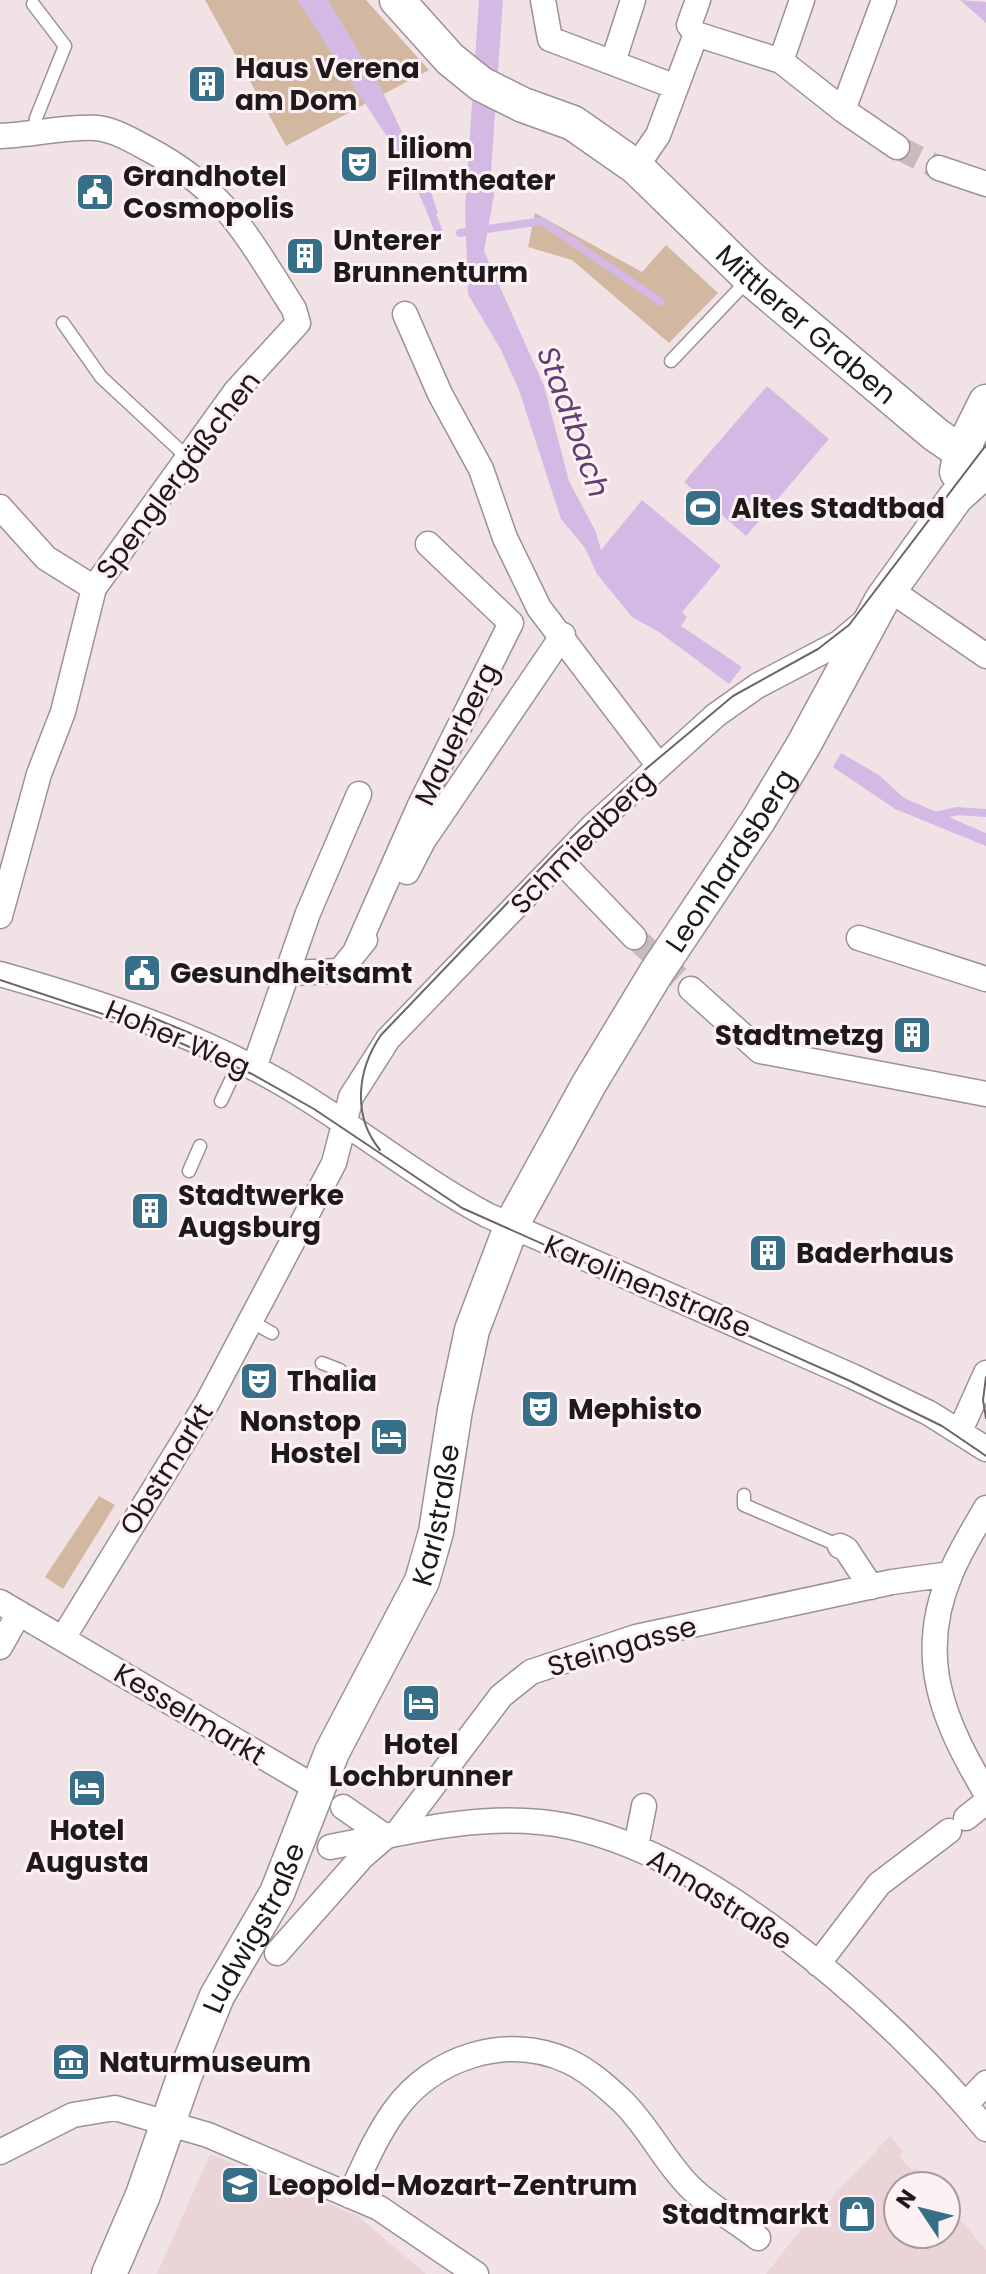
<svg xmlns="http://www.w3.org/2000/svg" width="986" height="2274" viewBox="0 0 986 2274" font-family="Poppins,sans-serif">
  <rect width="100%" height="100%" fill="#f1e3e5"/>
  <path fill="#ead4d7" d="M890,2136L903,2151L900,2155L906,2164L913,2170L917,2167L932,2186H898V2234H946V2203L986,2250V2274H766L794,2238Z
    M210,2154L358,2216L426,2274H157Z"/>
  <path fill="#d3b8a1" d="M205,0H366L429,70L286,146Z
    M535,213L642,272L666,245L718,293L669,343L572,260L528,247Z
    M99,1496L115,1505L63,1589L45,1577Z"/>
  <path fill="#d4b9e4" d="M297,0H328L382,90L410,149L399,155Z
    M479,0H503L491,171L494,195L484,251L544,386L569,481L596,532L601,550L642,500L721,566L682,612L687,617L681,626L742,667L729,684L659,632L632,617L597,574L585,548L561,519L519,390L501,350L468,294L465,208Z
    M960,0L986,2V23Z
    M426,177L438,213L430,219L414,183Z
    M767,386L829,439L746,536L684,482Z
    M841,753L879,775L904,798L986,833V846L895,809L833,767Z"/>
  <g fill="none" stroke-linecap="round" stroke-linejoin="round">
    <path stroke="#d4b9e4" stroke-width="8" d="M430,208L438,230
      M460,233L542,221L661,302
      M932,817L957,811L986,813"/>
    <path stroke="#c7bbbc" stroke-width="24" stroke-dasharray="24 12" stroke-linecap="butt" d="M897,147L939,168
      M634,937L691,989"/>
    <g stroke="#9d9193" stroke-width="15">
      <path id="lane" d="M33,4L65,46L36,118L35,134
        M63,323L101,377L187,457
        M671,361L748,280
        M221,1101L240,1061
        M189,1171L200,1146
        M250,1321L272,1333
        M322,1363L340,1370
        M744,1495V1505L840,1546"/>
    </g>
    <g stroke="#9d9193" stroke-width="27">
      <path id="street" d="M543,0L550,39L676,87
        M696,34L689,25L698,0
        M781,61L802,0
        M613,62L633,0
        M843,110L884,0
        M0,136C32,135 66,126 97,128C115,130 133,141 148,149C226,190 248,238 294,309L298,323L236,391L94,588L63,712L39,774L0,916
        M636,167L658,135L696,34L781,61L843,110L897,147
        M939,168L986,184
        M405,314L440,394L481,469L505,538L539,608L659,766
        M0,507L46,558L94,588
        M889,589L986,656
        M560,860L634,937
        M407,872L423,841L563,635
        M859,938L986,979
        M356,950L420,805L511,623L428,544
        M286,973L340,971L365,940
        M0,974C95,1001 192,1032 278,1081C350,1122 414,1176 487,1215L852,1376L929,1413L986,1449
        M691,989L760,1051L986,1094
        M254,1068L308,913L359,794
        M960,1431L986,1373
        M986,1508C974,1529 960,1551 951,1573C915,1656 943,1721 986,1793
        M840,1546L846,1549L871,1587
        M0,1602L318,1789
        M63,1638L207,1403L334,1163L351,1097L388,1039L592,827L716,715L757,686L839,643L864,622
        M0,1647L19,1613
        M343,1807L386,1837
        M966,1818L986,1802
        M398,1832L501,1696L531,1672L636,1637L892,1582L950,1574
        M636,1846L644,1806
        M330,1847C399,1834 469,1815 540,1822C695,1836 890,2013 986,2129
        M277,1953L362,1857L384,1838
        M818,1964L879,1884L949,1831
        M966,2104L986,2083
        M0,2152L73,2115L115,2108L208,2135L379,2208L476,2274
        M350,2196C363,2167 376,2136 395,2110C433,2057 507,2033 568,2061C588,2070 606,2086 622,2101C648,2126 664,2161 690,2187C709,2206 736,2221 758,2238"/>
    </g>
    <g stroke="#9d9193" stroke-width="37">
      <g id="secondary">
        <path id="s1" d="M397,0L450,59L481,84L523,105L573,123L636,167L750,278L936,435L986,469"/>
        <path d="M957,472L961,452L986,402"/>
        <path id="s2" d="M109,2274L143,2195L184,2077L217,1996L277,1893L332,1752L422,1581L436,1532L455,1410L472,1330L513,1222L589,1084L656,973L759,819L803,746L882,600L956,497L986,470"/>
      </g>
    </g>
    <use href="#lane" stroke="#fff" stroke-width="12"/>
    <use href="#street" stroke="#fff" stroke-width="24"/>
    <use href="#secondary" stroke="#fff" stroke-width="34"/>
    <path stroke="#6d6566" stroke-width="2" d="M0,980L148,1029L252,1074L314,1109L462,1208L850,1381L942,1426L986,1456
      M151,1017L214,1043
      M380,1150C352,1116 357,1070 381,1035L559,849L635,778L733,696L818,649L849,625L986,445
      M986,1377L983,1400L986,1418"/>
  </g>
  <defs>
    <g id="building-square" transform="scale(2)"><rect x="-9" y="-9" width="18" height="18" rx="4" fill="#376f89" stroke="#fef1f3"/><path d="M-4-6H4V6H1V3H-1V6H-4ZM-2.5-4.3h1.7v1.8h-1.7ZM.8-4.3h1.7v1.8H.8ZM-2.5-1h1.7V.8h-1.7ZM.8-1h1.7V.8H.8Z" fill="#fff"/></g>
    <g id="theatre-square" transform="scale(2)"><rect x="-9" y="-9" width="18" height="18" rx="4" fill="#376f89" stroke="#fef1f3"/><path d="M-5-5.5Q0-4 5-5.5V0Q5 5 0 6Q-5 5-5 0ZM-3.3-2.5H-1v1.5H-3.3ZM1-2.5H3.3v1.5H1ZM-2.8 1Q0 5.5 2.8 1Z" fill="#fff"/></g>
    <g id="civic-square" transform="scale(2)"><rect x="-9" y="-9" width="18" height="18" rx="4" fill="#376f89" stroke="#fef1f3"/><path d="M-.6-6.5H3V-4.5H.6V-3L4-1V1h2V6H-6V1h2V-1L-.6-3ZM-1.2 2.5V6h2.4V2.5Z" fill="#fff"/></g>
    <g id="stadium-square" transform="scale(2)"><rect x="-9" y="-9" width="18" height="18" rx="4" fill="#376f89" stroke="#fef1f3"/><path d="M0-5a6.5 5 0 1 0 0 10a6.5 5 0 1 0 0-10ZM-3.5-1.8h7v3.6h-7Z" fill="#fff"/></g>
    <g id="hotel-square" transform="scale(2)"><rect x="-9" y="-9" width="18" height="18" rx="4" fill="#376f89" stroke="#fef1f3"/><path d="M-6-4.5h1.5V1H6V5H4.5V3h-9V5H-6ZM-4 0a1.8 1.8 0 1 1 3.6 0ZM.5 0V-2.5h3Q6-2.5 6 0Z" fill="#fff"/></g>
    <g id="museum-square" transform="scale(2)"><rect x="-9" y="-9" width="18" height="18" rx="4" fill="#376f89" stroke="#fef1f3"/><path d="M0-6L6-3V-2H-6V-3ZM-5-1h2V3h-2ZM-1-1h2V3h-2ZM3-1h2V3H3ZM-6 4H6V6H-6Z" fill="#fff"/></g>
    <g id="university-square" transform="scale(2)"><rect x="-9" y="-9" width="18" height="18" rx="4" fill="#376f89" stroke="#fef1f3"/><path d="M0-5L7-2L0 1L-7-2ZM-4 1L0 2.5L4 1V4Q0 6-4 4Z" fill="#fff"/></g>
    <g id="shop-square" transform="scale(2)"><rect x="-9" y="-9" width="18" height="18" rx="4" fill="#376f89" stroke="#fef1f3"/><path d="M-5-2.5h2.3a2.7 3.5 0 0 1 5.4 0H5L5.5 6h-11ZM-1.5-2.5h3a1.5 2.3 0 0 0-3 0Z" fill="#fff"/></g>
  </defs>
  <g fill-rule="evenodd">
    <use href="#building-square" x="207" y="84"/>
    <use href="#theatre-square" x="359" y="164"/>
    <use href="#civic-square" x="95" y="192"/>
    <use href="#building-square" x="305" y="256"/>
    <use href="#stadium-square" x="703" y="508"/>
    <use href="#civic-square" x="142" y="973"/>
    <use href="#building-square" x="912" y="1035"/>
    <use href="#building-square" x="150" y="1211"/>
    <use href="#building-square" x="768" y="1253"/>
    <use href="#theatre-square" x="259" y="1381"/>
    <use href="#theatre-square" x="540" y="1409"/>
    <use href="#hotel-square" x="389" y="1437"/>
    <use href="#hotel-square" x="421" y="1703"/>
    <use href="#hotel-square" x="87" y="1788"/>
    <use href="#museum-square" x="71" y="2062"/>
    <use href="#university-square" x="240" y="2185"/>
    <use href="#shop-square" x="857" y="2214"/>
  </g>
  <g text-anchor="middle" stroke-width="6" stroke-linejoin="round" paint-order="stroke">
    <g font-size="28" font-weight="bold" fill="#1e191a" stroke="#fef1f3" text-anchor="start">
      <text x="235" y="78">Haus Verena<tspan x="235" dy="32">am Dom</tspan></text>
      <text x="387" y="158">Liliom<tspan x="387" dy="32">Filmtheater</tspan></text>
      <text x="123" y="186">Grandhotel<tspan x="123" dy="32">Cosmopolis</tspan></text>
      <text x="333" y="250">Unterer<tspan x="333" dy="32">Brunnenturm</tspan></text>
      <text x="731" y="518">Altes Stadtbad</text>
      <text x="170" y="983">Gesundheitsamt</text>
      <text x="884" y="1045" text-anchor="end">Stadtmetzg</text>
      <text x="178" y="1205">Stadtwerke<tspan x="178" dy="32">Augsburg</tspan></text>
      <text x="796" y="1263">Baderhaus</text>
      <text x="287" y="1391">Thalia</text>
      <text x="568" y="1419">Mephisto</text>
      <text x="361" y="1431" text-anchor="end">Nonstop<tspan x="361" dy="32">Hostel</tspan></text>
      <text x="421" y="1754" text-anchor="middle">Hotel<tspan x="421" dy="32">Lochbrunner</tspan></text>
      <text x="87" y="1840" text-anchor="middle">Hotel<tspan x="87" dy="32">Augusta</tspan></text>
      <text x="99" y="2072">Naturmuseum</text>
      <text x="268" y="2195">Leopold-Mozart-Zentrum</text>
      <text x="829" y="2224" text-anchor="end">Stadtmarkt</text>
    </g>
    <g font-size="28" fill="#1e191a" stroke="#fef1f3">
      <text dy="10" stroke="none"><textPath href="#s1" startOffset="528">Mittlerer Graben</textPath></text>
      <text transform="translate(178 475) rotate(-53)" y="10">Spenglergäßchen</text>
      <text transform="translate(456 734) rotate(-64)" y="10">Mauerberg</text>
      <text transform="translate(582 842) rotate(-45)" y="10">Schmiedberg</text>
      <text dy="10" stroke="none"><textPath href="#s2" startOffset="1556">Leonhardsberg</textPath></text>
      <text transform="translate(178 1038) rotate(23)" y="10">Hoher Weg</text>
      <text transform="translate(648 1286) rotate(23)" y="10">Karolinenstraße</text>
      <text transform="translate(166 1469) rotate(-58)" y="10">Obstmarkt</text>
      <text dy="10" stroke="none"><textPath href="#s2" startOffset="830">Karlstraße</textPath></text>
      <text transform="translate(622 1646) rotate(-16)" y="10">Steingasse</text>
      <text transform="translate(190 1714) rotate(31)" y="10">Kesselmarkt</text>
      <text transform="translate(720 1899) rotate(32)" y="10">Annastraße</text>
      <text dy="10" stroke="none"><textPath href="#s2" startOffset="376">Ludwigstraße</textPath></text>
    </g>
    <g font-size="30" font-style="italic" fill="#613d74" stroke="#fef1f3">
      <text transform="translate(573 422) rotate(70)" y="10">Stadtbach</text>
    </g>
  </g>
  <g transform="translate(922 2210) rotate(305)"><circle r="38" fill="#fef1f3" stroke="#a49b9c" stroke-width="2"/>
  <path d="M0-6L14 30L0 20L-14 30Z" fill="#376f89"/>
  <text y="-12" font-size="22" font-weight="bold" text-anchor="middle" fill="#1e191a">N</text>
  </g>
</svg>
